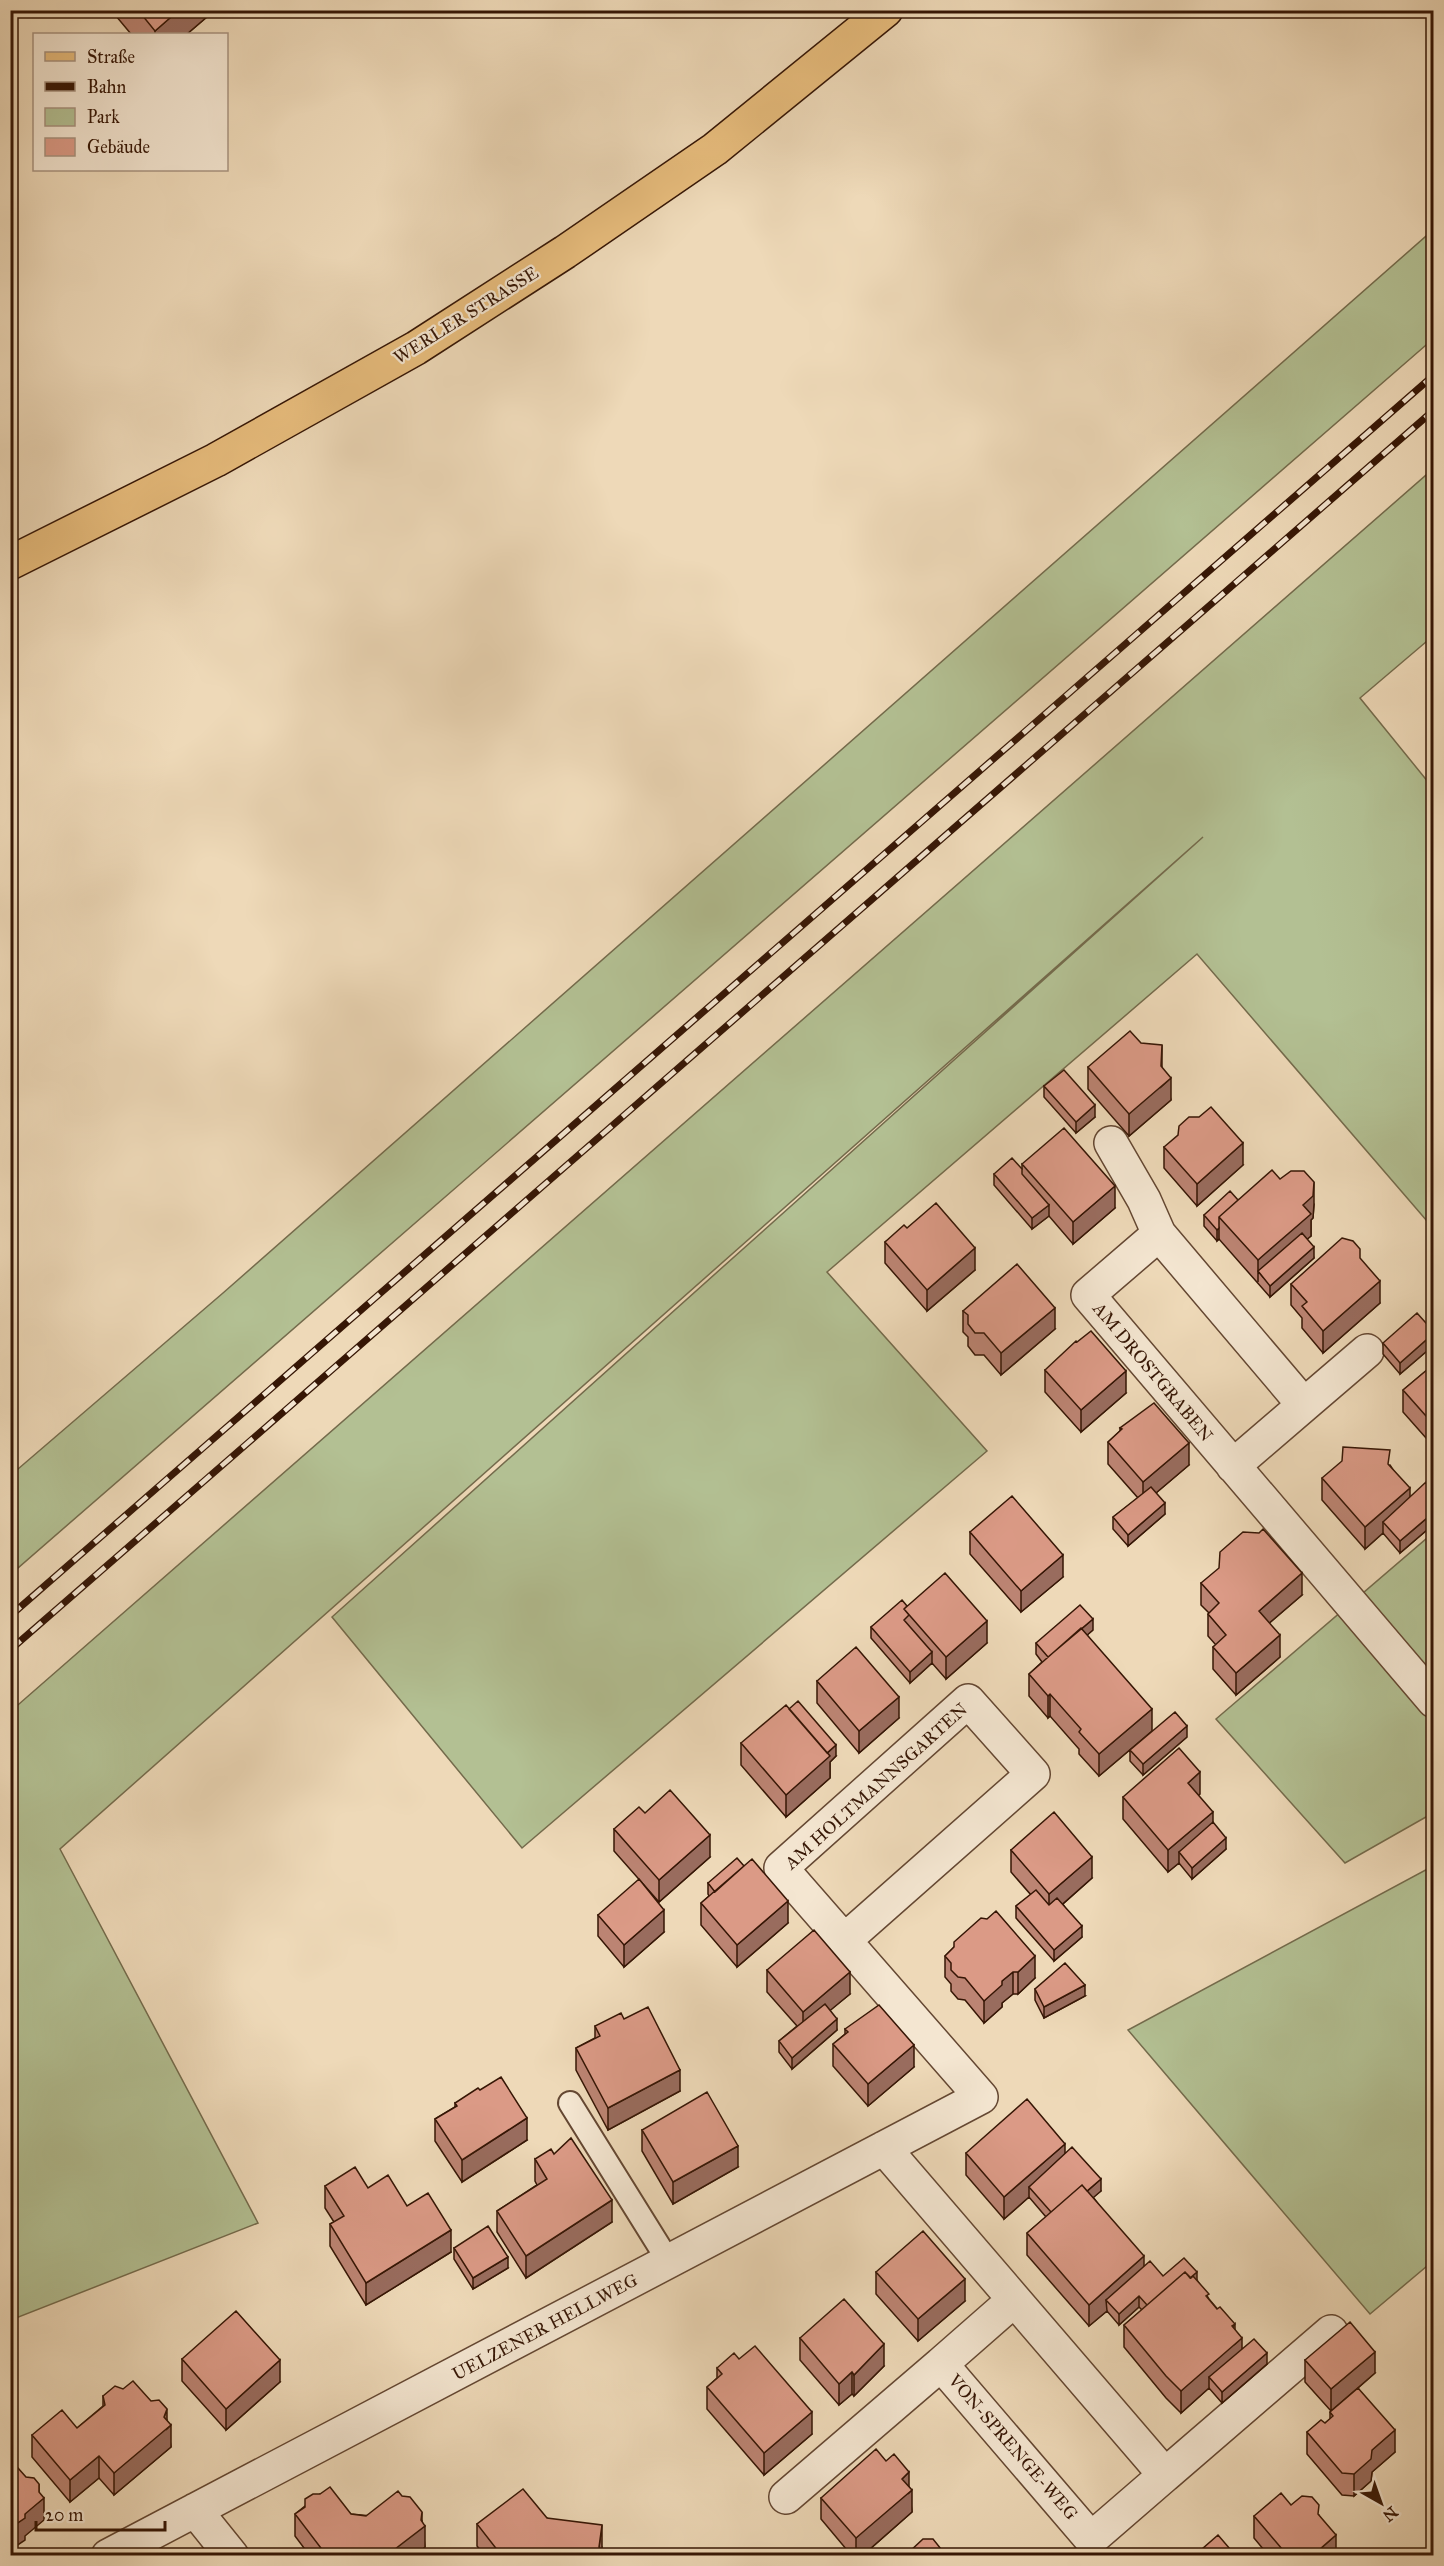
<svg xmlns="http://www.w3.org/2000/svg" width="1444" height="2566" viewBox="0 0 1444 2566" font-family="'IM FELL Great Primer',serif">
  <rect width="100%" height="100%" fill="#eed9b8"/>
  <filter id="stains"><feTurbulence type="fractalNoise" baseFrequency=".00333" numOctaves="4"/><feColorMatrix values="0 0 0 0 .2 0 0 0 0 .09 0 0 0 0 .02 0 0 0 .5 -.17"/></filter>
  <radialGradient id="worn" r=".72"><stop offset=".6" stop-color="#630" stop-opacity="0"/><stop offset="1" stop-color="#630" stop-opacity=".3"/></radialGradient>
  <path fill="#b3c093" stroke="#746b4c" stroke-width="1.5" d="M1433,230V339L11,1574V1475L223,1293Z
    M1433,469V636L1360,698L1433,788V1228L1197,954L827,1272L987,1451L522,1848L332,1617L1203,837L60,1849L258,2223L11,2320V1711Z
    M1433,1533V1813L1345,1863L1216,1719Z
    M1433,1866V2261L1370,2314L1128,2030Z"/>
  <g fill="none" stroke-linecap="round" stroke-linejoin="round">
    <g stroke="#644732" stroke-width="26">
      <path id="lane" d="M570,2103L669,2262"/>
    </g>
    <g stroke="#644732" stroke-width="36">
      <path id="street" d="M1111,1143L1144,1200L1159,1234
        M1304,1405L1367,1351
        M1233,1466L1304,1405L1159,1234L1088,1295L1434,1701
        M884,2148L1165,2475L1331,2332
        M941,2364L1014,2300
        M786,2497L941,2364L1091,2539L1165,2475
        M195,2510L232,2556
        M108,2556L981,2097L781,1868L968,1701L1033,1774L845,1940"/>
    </g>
    <g stroke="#361605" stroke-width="36">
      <path id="primary" d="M10,563L216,460L416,348L565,252L715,149L886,10"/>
    </g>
    <use href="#lane" stroke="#f4e6d1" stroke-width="22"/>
    <use href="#street" stroke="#f4e6d1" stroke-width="33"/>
    <use href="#primary" stroke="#e7bc7c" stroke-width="33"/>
    <g stroke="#361605" stroke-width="7">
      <path id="rail" d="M10,1616L1434,375
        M10,1650L1434,410"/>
    </g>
    <use href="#rail" stroke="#f4e6d1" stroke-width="4.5" stroke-dasharray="14" stroke-linecap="butt"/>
  </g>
  <path fill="#bc8473" stroke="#361605" stroke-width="1.5" d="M111,10H215L187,34H131Z
    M1088,1067L1162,1068L1171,1100L1129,1136L1088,1089Z
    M1044,1086L1095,1117L1076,1133L1044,1097Z
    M1164,1147L1243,1165L1197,1206L1164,1168Z
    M1022,1164L1115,1208L1073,1244L1049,1216L1032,1229L994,1185V1174L1022,1169Z
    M1280,1179L1314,1204L1313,1218L1311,1220V1236L1307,1239L1314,1258L1270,1297L1219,1239L1217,1241L1204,1226V1215L1238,1200Z
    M907,1228L975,1270L927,1311L885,1263V1242Z
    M1360,1259L1380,1303L1323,1353L1302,1328V1318L1291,1305V1284Z
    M963,1311L1055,1329L1001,1375L984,1355H975L968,1346V1337L963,1332Z
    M1434,1332V1345L1400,1374L1383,1354V1343Z
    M1434,1364V1447L1403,1412V1390Z
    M1045,1370L1126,1393L1081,1432L1045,1392Z
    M1120,1428L1189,1465L1156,1493L1165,1514L1128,1546L1113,1529V1517L1138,1498L1108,1464V1442L1120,1431Z
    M1390,1465L1410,1497L1434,1491V1524L1400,1553L1383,1533L1365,1549L1322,1500V1478Z
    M970,1532L1063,1577L1021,1612L970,1554Z
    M1201,1583L1302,1595L1269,1623L1280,1657L1236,1695L1213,1669V1647L1216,1645L1208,1636V1614L1209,1613L1201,1605Z
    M907,1606L987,1643L946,1679L932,1663L910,1683L871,1638V1627Z
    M1093,1630L1087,1635L1152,1731L1099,1776L1079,1754V1749L1050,1716L1048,1718L1029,1696V1674L1042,1662L1036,1654V1643Z
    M817,1681L899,1718L859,1753L817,1703Z
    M1187,1737L1143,1775L1130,1761V1750Z
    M741,1743L836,1756L830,1762V1778L786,1817L741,1765Z
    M1200,1794L1198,1795L1226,1849L1192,1879L1179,1863L1168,1872L1123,1819V1797Z
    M614,1829L710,1857L659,1902L614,1851Z
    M1011,1850L1092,1878L1063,1904L1082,1937L1054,1961L1016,1918V1906L1031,1895L1011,1872Z
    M708,1883L788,1923L737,1967L701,1925V1903L709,1896L708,1894Z
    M598,1915L664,1932L624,1967L598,1936Z
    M954,1947L1035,1978L1018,1994H1013L1002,2003V2007L984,2023L965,2000L958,1999L951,1991V1984L945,1977V1956Z
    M767,1970L850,1994L830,2010L837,2030L792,2069L779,2052V2041L797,2026L767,1992Z
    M1035,1989L1085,1996L1044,2018L1035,2000Z
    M624,2019L680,2091L608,2130L576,2070V2048L595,2038V2026Z
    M845,2029L914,2067L868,2106L833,2066V2044L845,2034Z
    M455,2103L527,2140L462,2182L435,2141V2119L455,2107Z
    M642,2130L738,2167L673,2204L642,2151Z
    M966,2153H1065L1101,2191L1093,2197L1144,2266L1163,2276L1197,2280L1209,2299L1235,2330L1242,2349L1267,2364L1222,2403L1209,2388L1181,2413L1166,2398L1124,2347V2325L1142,2310L1139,2307L1119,2325L1107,2311L1089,2326L1027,2255V2233L1046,2217L1029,2197L1004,2219L966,2175Z
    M535,2159L612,2222L526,2278L497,2232V2211L537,2185L535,2181Z
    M325,2186L368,2188L407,2206L451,2252L366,2305L330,2246V2224L334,2222L325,2208Z
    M454,2248L508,2268L473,2289L454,2259Z
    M876,2272L965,2301L918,2341L876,2294Z
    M800,2338L884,2366L854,2396L852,2394L839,2405L800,2360Z
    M182,2359L280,2382L226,2430L182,2381Z
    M1305,2360L1375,2373L1358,2388L1395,2452L1372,2472L1371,2481L1354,2496L1342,2495L1307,2454V2432L1325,2423L1330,2419V2412L1331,2411L1305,2382Z
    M717,2368L812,2434L764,2475L707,2409V2387L717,2378Z
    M103,2396L167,2420L171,2447L114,2495L99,2478L70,2502L32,2457V2435L77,2428L103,2406Z
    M909,2487L912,2512L862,2556H852L821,2519V2498Z
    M320,2494L351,2514L422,2521L425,2547L415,2556H310L295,2536V2514Z
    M1291,2505L1319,2515L1336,2556H1269L1254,2538V2516Z
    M547,2518L602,2547L601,2550L605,2556H485L477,2546V2524Z"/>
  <path fill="#996c5e" stroke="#361605" stroke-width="1.5" d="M179,10H215L187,34H155V31Z
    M1162,1045V1067L1161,1087L1171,1078V1100L1129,1136V1114L1161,1066Z
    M1095,1105V1117L1076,1133V1122Z
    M1243,1143V1165L1197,1206V1184Z
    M1314,1182V1204L1313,1218L1311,1220V1236L1263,1277L1258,1271V1282V1260L1303,1205Z
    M1115,1186V1208L1073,1244V1222Z
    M1049,1205V1216L1032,1229V1218Z
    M1219,1228V1239L1217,1241V1230Z
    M1314,1247V1258L1270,1297V1286Z
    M975,1248V1270L927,1311V1290Z
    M1380,1281V1303L1323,1353V1331Z
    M1055,1308V1329L1001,1375V1353Z
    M1434,1333V1345L1400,1374V1363Z
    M1126,1371V1393L1081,1432V1410Z
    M1189,1443V1465L1143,1504V1482Z
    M1410,1488V1510L1383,1522V1533L1365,1549V1527Z
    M1165,1503V1514L1128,1546V1535Z
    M1434,1512V1524L1400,1553V1541Z
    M1063,1555V1577L1021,1612V1591Z
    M1302,1573V1595L1259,1632V1611Z
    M1093,1619V1630L1048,1669V1658Z
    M987,1621V1643L946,1679V1657Z
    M1280,1635V1657L1236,1695V1673Z
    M932,1652V1663L910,1683V1672Z
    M1050,1694V1716L1048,1718V1696Z
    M899,1697V1718L859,1753V1731Z
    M1152,1709V1731L1099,1776V1754Z
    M1187,1726V1737L1143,1775V1764Z
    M836,1745V1756L830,1762V1778L786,1817V1795L822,1758Z
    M1200,1772V1794L1188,1805V1783Z
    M1213,1812V1834L1179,1852V1863L1168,1872V1850Z
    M710,1835V1857L659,1902V1880Z
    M1226,1838V1849L1192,1879V1868Z
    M1092,1857V1878L1049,1916V1894Z
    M788,1901V1923L737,1967V1945Z
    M664,1910V1932L624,1967V1945Z
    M1082,1926V1937L1054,1961V1950Z
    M1035,1956V1978L1018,1994V1972Z
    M850,1972V1994L803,2033V2012Z
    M1013,1972V1994L1002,2003V2007L984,2023V2001L1002,1981Z
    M1085,1985V1996L1044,2018V2007Z
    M837,2019V2030L792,2069V2058Z
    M914,2045V2067L868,2106V2084Z
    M680,2070V2091L608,2130V2108Z
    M527,2118V2140L462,2182V2160Z
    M1065,2144V2165L1029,2187V2197L1004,2219V2197Z
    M738,2146V2167L673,2204V2182Z
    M1101,2179V2191L1057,2229V2218Z
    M612,2200V2222L526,2278V2256Z
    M451,2230V2252L366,2305V2283Z
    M1144,2256V2278L1106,2300L1107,2311L1089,2326V2305Z
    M508,2257V2268L473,2289V2278Z
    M1197,2272V2283L1152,2311Z
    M965,2279V2301L918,2341V2319Z
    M1139,2296V2307L1119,2325V2314Z
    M1235,2324V2344L1242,2338V2360L1209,2377V2388L1181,2413V2391Z
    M884,2344V2366L854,2396V2375Z
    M1375,2352V2373L1331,2411V2389Z
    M1267,2353V2364L1222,2403V2392Z
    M280,2360V2382L226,2430V2409Z
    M852,2372V2394L839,2405V2384Z
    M167,2409V2429L171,2425V2447L114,2495V2473L164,2417Z
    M812,2412V2434L764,2475V2453Z
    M1395,2430V2452L1372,2472L1371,2481L1354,2496V2474L1372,2450Z
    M99,2456V2478L70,2502V2480Z
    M909,2472V2493L912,2490V2512L862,2556H856V2538L902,2479Z
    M39,2484V2502L44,2498V2520L25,2536V2540L10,2550V2528L25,2514Z
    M422,2512V2528L425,2526V2547L415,2556H386L421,2520Z
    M602,2525V2547L601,2556L599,2547Z
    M1336,2535V2556H1312Z"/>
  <path fill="#db9a86" stroke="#361605" stroke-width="1.5" d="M138,10H179L155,31Z
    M1130,1031L1141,1043L1162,1045L1161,1066L1171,1078L1129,1114L1088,1067Z
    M1064,1070L1095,1105L1076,1122L1044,1086Z
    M1211,1107L1243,1143L1197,1184L1164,1147L1178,1135L1179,1126L1189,1117H1199Z
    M1064,1128L1115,1186L1073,1222L1022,1164Z
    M1012,1158L1022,1169V1174L1049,1205L1032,1218L994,1174Z
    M1272,1170L1280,1179L1291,1171H1304L1314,1182L1313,1196L1303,1205L1311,1214L1258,1260L1219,1217Z
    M1230,1191L1238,1200L1219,1217V1228L1217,1230L1204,1215Z
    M936,1203L975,1248L927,1290L885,1242L904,1225L907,1228Z
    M1302,1233L1314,1247L1270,1286L1258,1271Z
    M1342,1238L1353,1241L1360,1249V1258L1380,1281L1323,1331L1302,1306L1307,1302L1291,1284Z
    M1017,1264L1055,1308L1001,1353L984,1333H975L968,1324V1315L963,1311Z
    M1417,1313L1434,1332V1333L1400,1363L1383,1343Z
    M1091,1331L1126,1371L1081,1410L1045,1370L1076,1341L1077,1342Z
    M1434,1364V1425L1403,1390Z
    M1154,1403L1189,1443L1143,1482L1108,1442L1122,1429L1120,1428Z
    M1343,1447L1390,1450L1388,1464L1410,1488L1365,1527L1322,1478L1342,1461Z
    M1426,1482L1434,1491V1512L1400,1541L1383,1522Z
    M1151,1487L1165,1503L1128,1535L1113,1517Z
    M1012,1496L1063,1555L1021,1591L970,1532Z
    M1263,1529L1302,1573L1259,1611L1280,1635L1236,1673L1213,1647L1226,1635L1208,1614L1219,1603L1201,1583L1219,1568L1220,1552L1243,1532L1259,1533Z
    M945,1573L987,1621L946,1657L904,1609Z
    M902,1600L907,1606L904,1609L909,1615L904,1620L932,1652L910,1672L871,1627Z
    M1080,1605L1093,1619L1048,1657L1036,1643Z
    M1081,1628L1152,1709L1099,1754L1079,1732L1081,1729L1050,1694L1048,1696L1029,1674Z
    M856,1647L899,1697L859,1731L817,1681Z
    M798,1701L836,1745L827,1753L789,1709Z
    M786,1705L830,1756L786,1795L741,1743Z
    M1175,1712L1187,1726L1143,1764L1130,1750Z
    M1179,1748L1200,1772L1188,1783L1213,1812L1168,1850L1123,1797Z
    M670,1790L710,1835L659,1880L614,1829L639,1807L645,1813Z
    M1054,1812L1092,1857L1049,1894L1011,1850Z
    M1213,1822L1226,1838L1192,1868L1179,1852Z
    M737,1858L744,1866L715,1892L708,1883Z
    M752,1859L788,1901L737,1945L701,1903Z
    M639,1879L664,1910L624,1945L598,1915Z
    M1036,1890L1049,1905L1057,1898L1082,1926L1054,1950L1016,1906Z
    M996,1911L1035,1956L1018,1972H1013L1002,1981V1985L984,2001L965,1978L958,1977L951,1970V1963L945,1956L954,1947V1942L981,1918L987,1919Z
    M814,1930L850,1972L803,2012L767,1970Z
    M1065,1963L1085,1985L1044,2007L1035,1989Z
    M825,2004L837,2019L792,2058L779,2041Z
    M879,2005L914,2045L868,2084L833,2044L848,2032L845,2029Z
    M648,2007L680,2070L608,2108L576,2048L600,2036L595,2026L621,2013L624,2019Z
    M501,2077L527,2118L462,2160L435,2119L457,2106L455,2103L478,2088L480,2090Z
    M707,2092L738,2146L673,2182L642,2130Z
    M1027,2099L1065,2144L1004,2197L966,2153Z
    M571,2138L612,2200L526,2256L497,2211L547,2179L535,2159L551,2149L554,2154Z
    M1072,2147L1101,2179L1087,2191L1082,2185L1051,2212L1029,2187Z
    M355,2167L368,2188L388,2175L407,2206L428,2193L451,2230L366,2283L330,2224L344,2216L325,2186Z
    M1082,2185L1144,2256L1089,2305L1027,2233Z
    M488,2226L508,2257L473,2278L454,2248Z
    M923,2231L965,2279L918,2319L876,2272Z
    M1184,2258L1197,2272L1190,2278L1185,2272L1147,2305L1139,2296L1119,2314L1106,2300L1150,2261L1163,2276Z
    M1185,2272L1191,2278L1193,2276L1209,2294L1206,2296L1217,2309L1220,2307L1235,2324L1232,2326L1242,2338L1181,2391L1166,2376L1124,2325Z
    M844,2299L884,2344L854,2375L852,2372L839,2384L800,2338Z
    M236,2311L280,2360L226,2409L182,2359Z
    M1350,2322L1375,2352L1331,2389L1305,2360Z
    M1254,2339L1267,2353L1222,2392L1209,2377Z
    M755,2346L812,2412L764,2453L707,2387L722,2374L717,2368L734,2353L739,2359Z
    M133,2381L151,2401L159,2400L167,2409L164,2417L171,2425L114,2473L99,2456L70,2480L32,2435L62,2410L77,2428L105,2405L103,2396L115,2386L123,2389Z
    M1358,2388L1395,2430L1372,2450L1371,2459L1354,2474L1342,2473L1307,2432L1321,2420L1325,2423L1333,2416L1330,2412Z
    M876,2449L886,2461L894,2454L909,2472L902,2479L912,2490L856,2538L821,2498Z
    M10,2459L26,2477L34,2478L39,2484V2492L44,2498L25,2514V2518L10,2528Z
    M330,2487L351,2514L366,2516L398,2491L402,2496L410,2497L422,2512L421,2520L425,2526L386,2556H327L295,2514L305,2507V2499L313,2494H320Z
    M523,2489L547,2518L602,2525L599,2547L605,2556H502L477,2524Z
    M1281,2493L1291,2505L1302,2496L1312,2497L1319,2505L1318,2514L1336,2535L1312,2556H1288L1254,2516Z
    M1218,2535L1236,2556H1194Z
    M923,2539H933L941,2549V2556H902L908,2550L909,2552Z"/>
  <g text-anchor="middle" stroke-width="4.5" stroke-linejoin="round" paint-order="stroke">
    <g font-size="18" fill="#361605" stroke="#f4e6d1">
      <text transform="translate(466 315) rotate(-32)" y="6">WERLER STRASSE</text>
      <text transform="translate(1153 1372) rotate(50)" y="6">AM DROSTGRABEN</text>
      <text transform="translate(876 1786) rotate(-42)" y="6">AM HOLTMANNSGARTEN</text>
      <text transform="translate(545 2327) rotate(-28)" y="6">UELZENER HELLWEG</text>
      <text transform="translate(1013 2447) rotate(49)" y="6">VON-SPRENGE-WEG</text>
    </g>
  </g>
  <rect width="1444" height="2566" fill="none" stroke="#eed9b8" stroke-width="36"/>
  <rect x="12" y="12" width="1420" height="2542" fill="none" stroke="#361605" stroke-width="3"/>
  <rect x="18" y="18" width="1408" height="2530" fill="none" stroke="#361605" stroke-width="1.5"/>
  <rect x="33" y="33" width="195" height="138" fill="#f4e6d1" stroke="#a8937f" stroke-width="1.5"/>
  <rect x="45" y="52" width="30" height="9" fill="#e7bc7c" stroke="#a8937f" stroke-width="1.5"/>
  <text x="87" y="63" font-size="18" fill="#361605">Straße</text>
  <rect x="45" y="82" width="30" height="9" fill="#361605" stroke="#a8937f" stroke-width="1.5"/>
  <text x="87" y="93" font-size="18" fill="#361605">Bahn</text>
  <rect x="45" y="108" width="30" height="18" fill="#b3c093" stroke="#a8937f" stroke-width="1.5"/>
  <text x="87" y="123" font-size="18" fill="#361605">Park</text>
  <rect x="45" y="138" width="30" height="18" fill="#db9a86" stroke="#a8937f" stroke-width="1.5"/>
  <text x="87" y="153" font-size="18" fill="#361605">Gebäude</text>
  <g transform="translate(1381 2503) rotate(140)" stroke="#f4e6d1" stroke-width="4.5" paint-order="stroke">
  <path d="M0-4.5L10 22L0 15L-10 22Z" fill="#361605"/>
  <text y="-9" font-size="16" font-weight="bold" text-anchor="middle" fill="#361605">N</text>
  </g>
  <path d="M36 2521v9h129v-9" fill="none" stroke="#361605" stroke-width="3"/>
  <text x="45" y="2521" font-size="18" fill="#361605" stroke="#f4e6d1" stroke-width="4.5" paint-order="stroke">20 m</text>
  <rect width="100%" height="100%" filter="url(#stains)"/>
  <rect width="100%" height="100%" fill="url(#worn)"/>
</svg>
